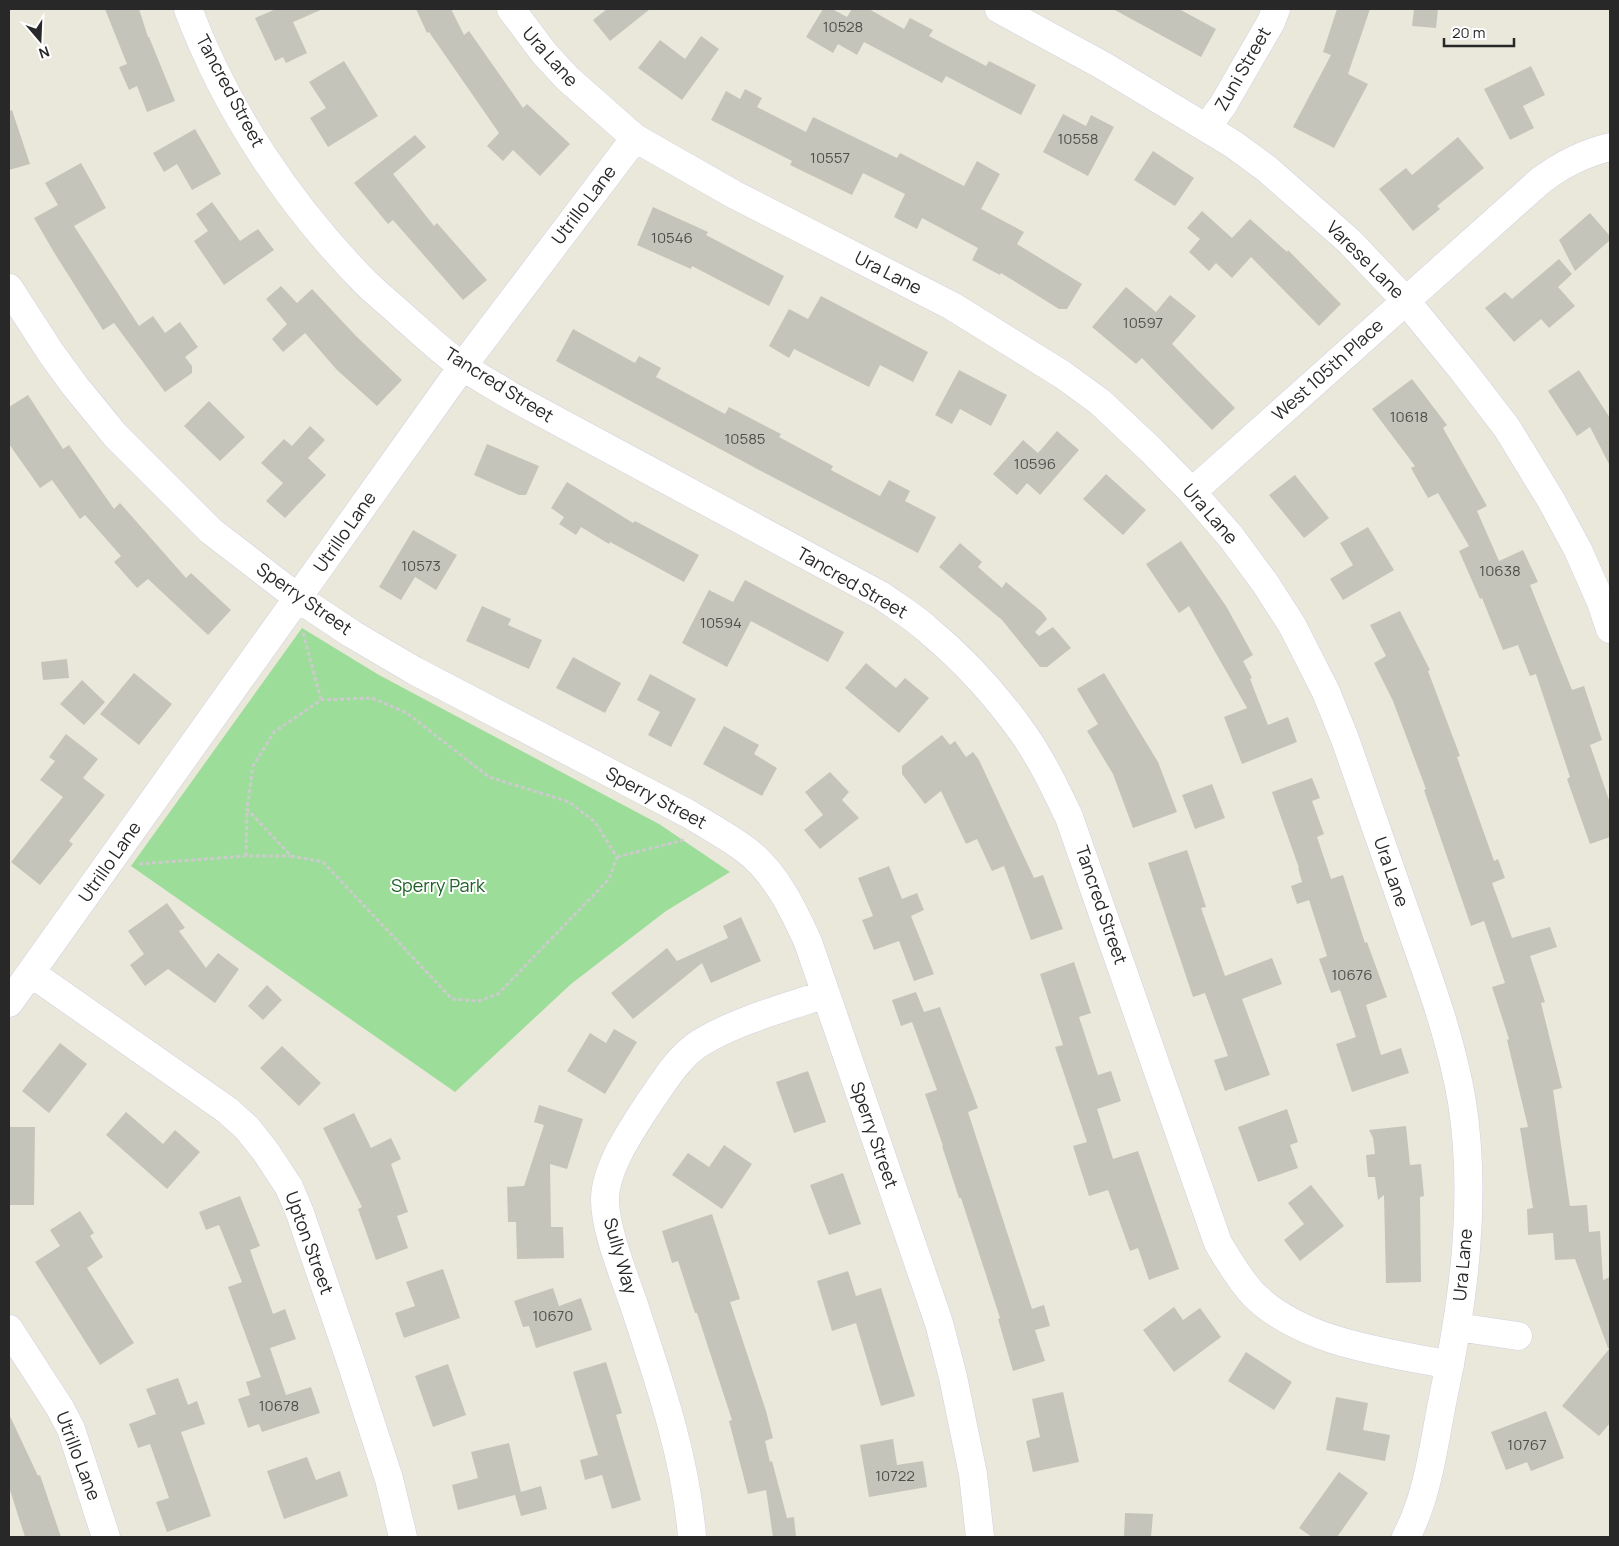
<svg xmlns="http://www.w3.org/2000/svg" width="1619" height="1546" viewBox="0 0 1619 1546" font-family="Manrope,sans-serif">
  <rect width="100%" height="100%" fill="#eae8db"/>
  <path fill="#9cdd9a" d="M302,628L379,675L659,824L730,872L666,911L571,984L455,1092L131,866Z"/>
  <path fill="#c5c4ba" d="M105,9H139L148,37H149L175,101L147,112L137,86L129,90L119,67L127,64Z
    M276,9H323L293,22L307,53L286,63L283,57L275,61L255,18Z
    M416,9H451L464,35L469,31L523,108L527,104L570,144L540,176L513,150L503,161L487,146L499,133L429,32L427,33Z
    M607,9H650L610,41L593,20Z
    M823,9H832L847,17L852,9H869L904,29L910,18L933,30L929,36L986,66L989,61L1036,85L1021,115L946,76L942,83L864,42L857,55L838,44L833,53L806,37Z
    M1113,9H1179L1216,29L1201,57Z
    M1337,9H1370L1348,74L1368,84L1334,148L1293,127L1331,55L1323,52Z
    M1414,9H1438L1436,28L1412,26Z
    M701,36L719,49L682,100L638,68L660,40L685,59Z
    M344,61L378,116L328,147L310,118L326,108L309,82Z
    M1531,66L1545,95L1523,106L1534,128L1510,140L1484,89Z
    M745,89L762,98L757,107L806,132L813,117L897,158L900,153L964,186L977,161L1000,174L981,209L1024,232L1017,244L1082,284L1067,309H1059L1001,273L1000,275L972,260L978,248L922,218L917,229L894,217L905,194L863,173L852,195L790,165L792,161L711,120L726,91L740,99Z
    M12,110L30,164L9,170V111Z
    M1063,114L1086,126L1091,115L1114,127L1088,176L1043,152Z
    M195,129L221,174L192,190L177,164L164,172L153,153Z
    M415,135L426,147L393,174L434,226L437,223L487,280L463,300L393,220L388,224L354,183Z
    M1458,137L1484,168L1437,206L1440,209L1413,231L1379,189L1406,168L1412,175Z
    M1153,151L1194,178L1175,206L1134,180Z
    M81,163L106,208L74,226L139,326L153,316L165,333L180,322L198,347L185,357L192,366V373L165,392L114,323L103,330L55,254L34,218L58,205L45,183Z
    M212,202L240,241L258,229L274,250L224,285L194,241L208,231L196,214Z
    M653,207L708,232L706,235L784,276L769,306L692,266L691,269L637,245Z
    M1202,211L1232,238L1250,219L1287,252L1288,250L1341,304L1319,326L1251,257L1232,278L1216,263L1209,271L1189,252L1200,239L1187,228Z
    M1590,213L1610,236V240L1575,271L1559,240Z
    M1559,259L1572,274L1558,287L1575,306L1549,328L1541,319L1514,342L1485,308L1505,292L1512,299Z
    M281,286L297,303L312,289L356,336L402,380L377,406L336,369L305,333L283,352L272,339L287,324L266,299Z
    M1126,287L1156,312L1170,295L1196,316L1172,344L1235,408L1212,430L1142,358L1136,364L1092,327Z
    M821,296L928,352L913,382L880,365L869,387L794,349L789,358L769,346L789,309L808,319Z
    M573,329L635,363L639,356L661,368L656,377L725,414L729,407L781,434L779,437L833,466L831,470L880,496L889,480L910,491L905,501L936,517L918,553L761,471L556,361Z
    M959,370L1007,395L991,426L960,409L952,424L935,415Z
    M1579,370L1610,418V466L1590,427L1577,436L1548,391Z
    M1412,379L1447,425L1443,428L1487,506L1477,511L1499,561L1523,550L1538,582L1530,585L1572,690L1584,686L1602,740L1590,745L1610,803V837L1590,844L1567,779L1570,777L1536,674L1530,676L1518,645L1503,650L1482,598L1480,599L1459,551L1469,546L1438,493L1428,498L1411,468L1415,466L1372,409Z
    M28,395L63,449L69,445L114,509L120,503L186,578L191,573L231,610L208,635L148,579L137,588L114,562L121,556L85,515L80,519L52,480L40,488L9,444V407Z
    M209,401L245,437L220,461L184,426Z
    M310,426L325,440L308,458L326,475L285,518L266,501L283,483L261,463L284,439L292,446Z
    M1057,431L1079,450L1040,495L1027,483L1017,495L993,474L1023,440L1038,453Z
    M487,444L539,466L526,495H519L474,475Z
    M1106,474L1146,510L1123,535L1083,499Z
    M1295,475L1329,518L1304,538L1269,495Z
    M567,482L633,523L635,521L699,555L684,582L610,542L609,544L581,527L576,535L559,524L564,517L551,508Z
    M1368,527L1394,570L1343,600L1330,579L1353,565L1340,543Z
    M413,530L457,555L436,590L415,577L401,600L379,587Z
    M1181,541L1226,606L1253,655L1243,661L1252,678L1250,679L1268,725L1288,717L1297,742L1242,764L1224,717L1247,708L1189,606L1179,613L1146,564Z
    M960,543L982,562L978,567L1002,588L1006,582L1042,612L1047,619L1035,632L1039,636L1053,627L1071,648L1047,667H1040L1002,620L939,567Z
    M745,580L844,632L828,662L751,621L727,667L682,643L709,590L733,602Z
    M482,606L511,619L508,625L542,640L529,669L466,641Z
    M1400,611L1430,670L1428,671L1460,756L1457,757L1494,861L1498,859L1505,878L1492,883L1512,938L1550,927L1557,947L1530,956L1545,1002L1541,1003L1562,1088L1553,1090L1570,1206L1587,1205L1589,1232L1600,1231L1603,1280L1610,1277V1423L1599,1436L1562,1406L1610,1348H1608L1575,1259L1555,1260L1553,1233L1528,1235L1527,1209L1533,1208L1520,1128L1528,1127L1507,1040L1509,1039L1492,987L1505,983L1484,921L1471,926L1424,790L1426,789L1393,701L1374,663L1386,656L1370,625Z
    M573,657L621,683L605,713L556,688Z
    M67,659L69,678L43,680L41,662Z
    M866,663L896,688L905,678L929,698L899,733L845,688Z
    M134,673L172,704L139,745L100,714Z
    M1104,673L1158,762L1177,812L1133,828L1113,774L1087,731L1098,724L1077,689Z
    M650,674L696,699L671,747L648,735L660,712L637,700Z
    M82,680L105,702L84,725L60,704Z
    M724,726L759,745L754,754L777,768L762,796L703,764Z
    M66,734L98,759L83,778L105,795L69,841L73,844L40,885L11,862L63,797L40,780L55,761L49,757Z
    M942,735L950,745L955,741L966,757L973,752L979,760L1034,878L1043,875L1063,929L1031,940L1004,866L992,871L977,839L966,844L941,791L925,804L902,774V766Z
    M830,772L849,792L842,800L859,818L820,849L804,830L823,815L805,792Z
    M1312,778L1320,798L1312,801L1324,834L1317,837L1331,879L1343,875L1365,943L1367,942L1387,997L1366,1005L1381,1055L1401,1048L1409,1073L1352,1092L1336,1044L1356,1037L1340,990L1331,993L1319,959L1327,956L1309,900L1297,904L1291,886L1302,882L1298,868H1299L1272,792Z
    M1212,784L1225,818L1195,829L1182,795Z
    M1187,850L1206,907L1201,908L1225,976L1272,958L1282,984L1242,999L1270,1075L1225,1091L1214,1060L1228,1056L1205,993L1193,997L1148,863Z
    M889,866L902,899L917,893L924,910L911,916L934,974L914,981L899,941L874,950L862,920L873,916L858,878Z
    M167,903L185,928L179,931L206,968L218,953L239,969L215,1003L168,969L145,986L130,965L144,954L128,931Z
    M741,917L761,961L711,983L702,963L633,1019L611,993L667,948L677,961L728,938L723,926Z
    M1074,962L1091,1013L1079,1017L1098,1075L1111,1071L1121,1101L1097,1109L1113,1159L1138,1151L1179,1269L1149,1280L1138,1248L1130,1251L1108,1190L1089,1196L1073,1146L1087,1142L1055,1047L1063,1045L1040,974Z
    M267,985L282,1000L263,1020L248,1006Z
    M916,992L924,1012L940,1007L978,1108L968,1112L1032,1309L1044,1305L1050,1326L1035,1330L1045,1361L1013,1371L998,1319L1000,1318L961,1198H959L942,1146H943L925,1094L937,1090L912,1022L901,1026L892,1000Z
    M614,1029L637,1042L605,1094L567,1071L590,1033L606,1043Z
    M60,1043L87,1064L49,1113L22,1091Z
    M282,1046L321,1083L299,1106L260,1068Z
    M808,1071L826,1122L794,1133L776,1082Z
    M539,1105L583,1119L567,1169L550,1164L551,1227H563L564,1258L517,1259L516,1222H508L507,1187L524,1186L544,1125L534,1122Z
    M1287,1109L1298,1142L1290,1145L1298,1168L1258,1182L1238,1127Z
    M126,1112L163,1144L175,1130L200,1152L167,1189L106,1135Z
    M354,1113L371,1148L391,1138L401,1159L391,1164L408,1212L397,1216L408,1248L376,1260L358,1209L362,1207L323,1128Z
    M1406,1126L1410,1165L1421,1164L1424,1196L1420,1197L1421,1282L1386,1283L1384,1195L1378,1200L1375,1177H1368L1366,1155L1375,1154L1373,1138L1369,1130Z
    M9,1127H35L34,1205H9Z
    M724,1145L752,1164L722,1209L672,1175L688,1153L709,1167Z
    M843,1173L861,1224L829,1235L810,1185Z
    M1311,1185L1344,1226L1300,1261L1284,1240L1304,1224L1288,1203Z
    M240,1196L260,1246L250,1250L273,1314L285,1309L296,1339L270,1348L286,1395L311,1387L320,1413L262,1432L259,1424L248,1428L238,1399L250,1395L246,1382L261,1377L228,1287L242,1282L219,1225L206,1230L199,1212Z
    M80,1211L94,1233L90,1236L103,1257L87,1268L134,1343L100,1365L35,1262L60,1246L50,1230Z
    M712,1214L740,1299L730,1302L766,1411L773,1438L765,1441L770,1462L772,1461L787,1518L794,1517L796,1537H773L766,1490L748,1494L729,1421L732,1420L697,1313H695L678,1261L672,1263L662,1231Z
    M443,1269L460,1318L404,1338L395,1313L415,1306L406,1282Z
    M848,1271L856,1296L881,1288L915,1396L881,1406L856,1323L832,1331L817,1281Z
    M553,1288L559,1306L581,1298L592,1330L536,1348L529,1326L523,1327L514,1301Z
    M1174,1307L1183,1320L1200,1308L1221,1337L1174,1372L1143,1330Z
    M1246,1352L1292,1382L1274,1410L1228,1381Z
    M606,1362L622,1413L616,1415L641,1500L612,1509L602,1475L585,1480L580,1460L598,1455L573,1372Z
    M448,1364L466,1415L433,1427L415,1376Z
    M178,1378L188,1405L197,1401L205,1424L181,1432L211,1516L167,1532L156,1502L169,1498L150,1444L138,1448L129,1424L156,1414L146,1389Z
    M1063,1392L1079,1462L1033,1472L1026,1441L1040,1437L1032,1399Z
    M1336,1397L1368,1403L1363,1430L1390,1435L1385,1461L1326,1450Z
    M1546,1411L1564,1458L1531,1471L1527,1462L1506,1470L1491,1432Z
    M9,1414L38,1476L40,1475L61,1537H25L9,1487Z
    M893,1439L897,1465L923,1461L927,1487L869,1497L860,1445Z
    M509,1443L521,1492L541,1486L547,1509L521,1516L515,1495L458,1510L452,1485L478,1478L471,1452Z
    M307,1457L316,1480L340,1471L348,1496L284,1519L267,1471Z
    M1339,1472L1368,1493L1337,1537H1312L1299,1528Z
    M1125,1513L1153,1514L1151,1537H1124Z"/>
  <g fill="none" stroke-linecap="round" stroke-linejoin="round">
    <g stroke="#d2d0e0" stroke-width="29">
      <path id="street" d="M188,9C226,110 289,205 365,282C377,294 391,305 404,317C423,334 442,352 462,366C478,377 495,386 511,396L882,596C897,607 914,617 928,630C964,660 996,695 1023,733C1042,760 1055,788 1069,817L1218,1243C1229,1261 1239,1279 1253,1294C1302,1343 1385,1352 1450,1365
        M511,9L544,53L567,78L635,138L735,195L952,306L1063,375L1100,402L1151,450L1192,492L1231,537L1265,583L1292,625L1326,692L1345,739C1367,803 1390,867 1412,931C1432,987 1452,1043 1462,1102C1477,1199 1464,1298 1444,1393C1434,1441 1429,1494 1406,1537
        M999,9L1102,65L1233,144L1267,169L1349,241L1406,301L1464,372L1507,428L1551,500L1578,550L1601,602L1610,629
        M1207,127L1223,105L1271,22L1276,9
        M9,288L51,353L75,386L115,435L211,531L298,598L352,634L415,671L687,813C707,825 727,836 746,850C776,873 793,909 808,942L939,1323L953,1377L973,1474L980,1537
        M1192,492L1540,181C1561,165 1585,153 1610,147
        M31,973L227,1110L247,1128L266,1152L289,1187L300,1213L350,1359L389,1479L403,1537
        M9,1003L462,367L635,138
        M1457,1327L1518,1336
        M9,1329L60,1408L71,1429L106,1537
        M692,1537C686,1459 660,1384 636,1311C626,1280 604,1229 605,1198C606,1167 632,1129 649,1103C663,1083 678,1057 700,1043C738,1020 784,1008 826,994"/>
    </g>
    <path stroke="#cbcbcb" stroke-width="3" stroke-dasharray="4 2.5" stroke-linecap="butt" d="M303,633L321,700
      M372,698L407,713L489,777L569,802L595,822L617,857L609,879L498,994L479,1001L452,999L323,862L291,856L247,809L253,766L274,732L321,700Z
      M246,856L247,809
      M617,857L684,840
      M139,864L246,856H290"/>
    <use href="#street" stroke="#fff" stroke-width="28"/>
  </g>
  <g text-anchor="middle" stroke-width="4" stroke-linejoin="round" paint-order="stroke">
    <g font-size="15" fill="#4f4f4c">
      <text x="843" y="32">10528</text>
      <text x="1078" y="144">10558</text>
      <text x="830" y="163">10557</text>
      <text x="672" y="243">10546</text>
      <text x="1143" y="328">10597</text>
      <text x="1409" y="422">10618</text>
      <text x="745" y="444">10585</text>
      <text x="1035" y="469">10596</text>
      <text x="421" y="571">10573</text>
      <text x="1500" y="576">10638</text>
      <text x="721" y="628">10594</text>
      <text x="1352" y="980">10676</text>
      <text x="553" y="1321">10670</text>
      <text x="279" y="1411">10678</text>
      <text x="1527" y="1450">10767</text>
      <text x="895" y="1481">10722</text>
    </g>
    <g font-size="18" fill="#282828" stroke="#fff">
      <text transform="translate(550 57) rotate(48)" y="6">Ura Lane</text>
      <text transform="translate(1243 69) rotate(-60)" y="6">Zuni Street</text>
      <text transform="translate(230 91) rotate(62)" y="6">Tancred Street</text>
      <text transform="translate(584 205) rotate(-53)" y="6">Utrillo Lane</text>
      <text transform="translate(1365 260) rotate(45)" y="6">Varese Lane</text>
      <text transform="translate(888 273) rotate(27)" y="6">Ura Lane</text>
      <text transform="translate(1328 370) rotate(-42)" y="6">West 105th Place</text>
      <text transform="translate(499 385) rotate(32)" y="6">Tancred Street</text>
      <text transform="translate(1210 514) rotate(49)" y="6">Ura Lane</text>
      <text transform="translate(345 532) rotate(-55)" y="6">Utrillo Lane</text>
      <text transform="translate(852 583) rotate(30)" y="6">Tancred Street</text>
      <text transform="translate(304 599) rotate(35)" y="6">Sperry Street</text>
      <text transform="translate(656 798) rotate(28)" y="6">Sperry Street</text>
      <text transform="translate(110 862) rotate(-55)" y="6">Utrillo Lane</text>
      <text transform="translate(1391 872) rotate(71)" y="6">Ura Lane</text>
      <text transform="translate(1101 905) rotate(71)" y="6">Tancred Street</text>
      <text transform="translate(874 1135) rotate(71)" y="6">Sperry Street</text>
      <text transform="translate(309 1243) rotate(70)" y="6">Upton Street</text>
      <text transform="translate(620 1256) rotate(74)" y="6">Sully Way</text>
      <text transform="translate(1463 1265) rotate(-85)" y="6">Ura Lane</text>
      <text transform="translate(78 1456) rotate(69)" y="6">Utrillo Lane</text>
    </g>
    <g font-size="18" fill="#1e6025" stroke="#fff">
      <text x="438" y="892">Sperry Park</text>
    </g>
  </g>
  <rect width="1619" height="1546" fill="none" stroke="#282828" stroke-width="20"/>
  <g transform="translate(40 40) rotate(161)" stroke="#ffffff" stroke-width="4" paint-order="stroke">
  <path d="M0-4L9 19L0 12L-9 19Z" fill="#282828"/>
  <text y="-8" font-size="14" font-weight="bold" text-anchor="middle" fill="#282828">N</text>
  </g>
  <path d="M1444 38v8h70v-8" fill="none" stroke="#282828" stroke-width="2.5"/>
  <text x="1452" y="38" font-size="15" fill="#282828" stroke="#ffffff" stroke-width="4" paint-order="stroke">20 m</text>
</svg>
